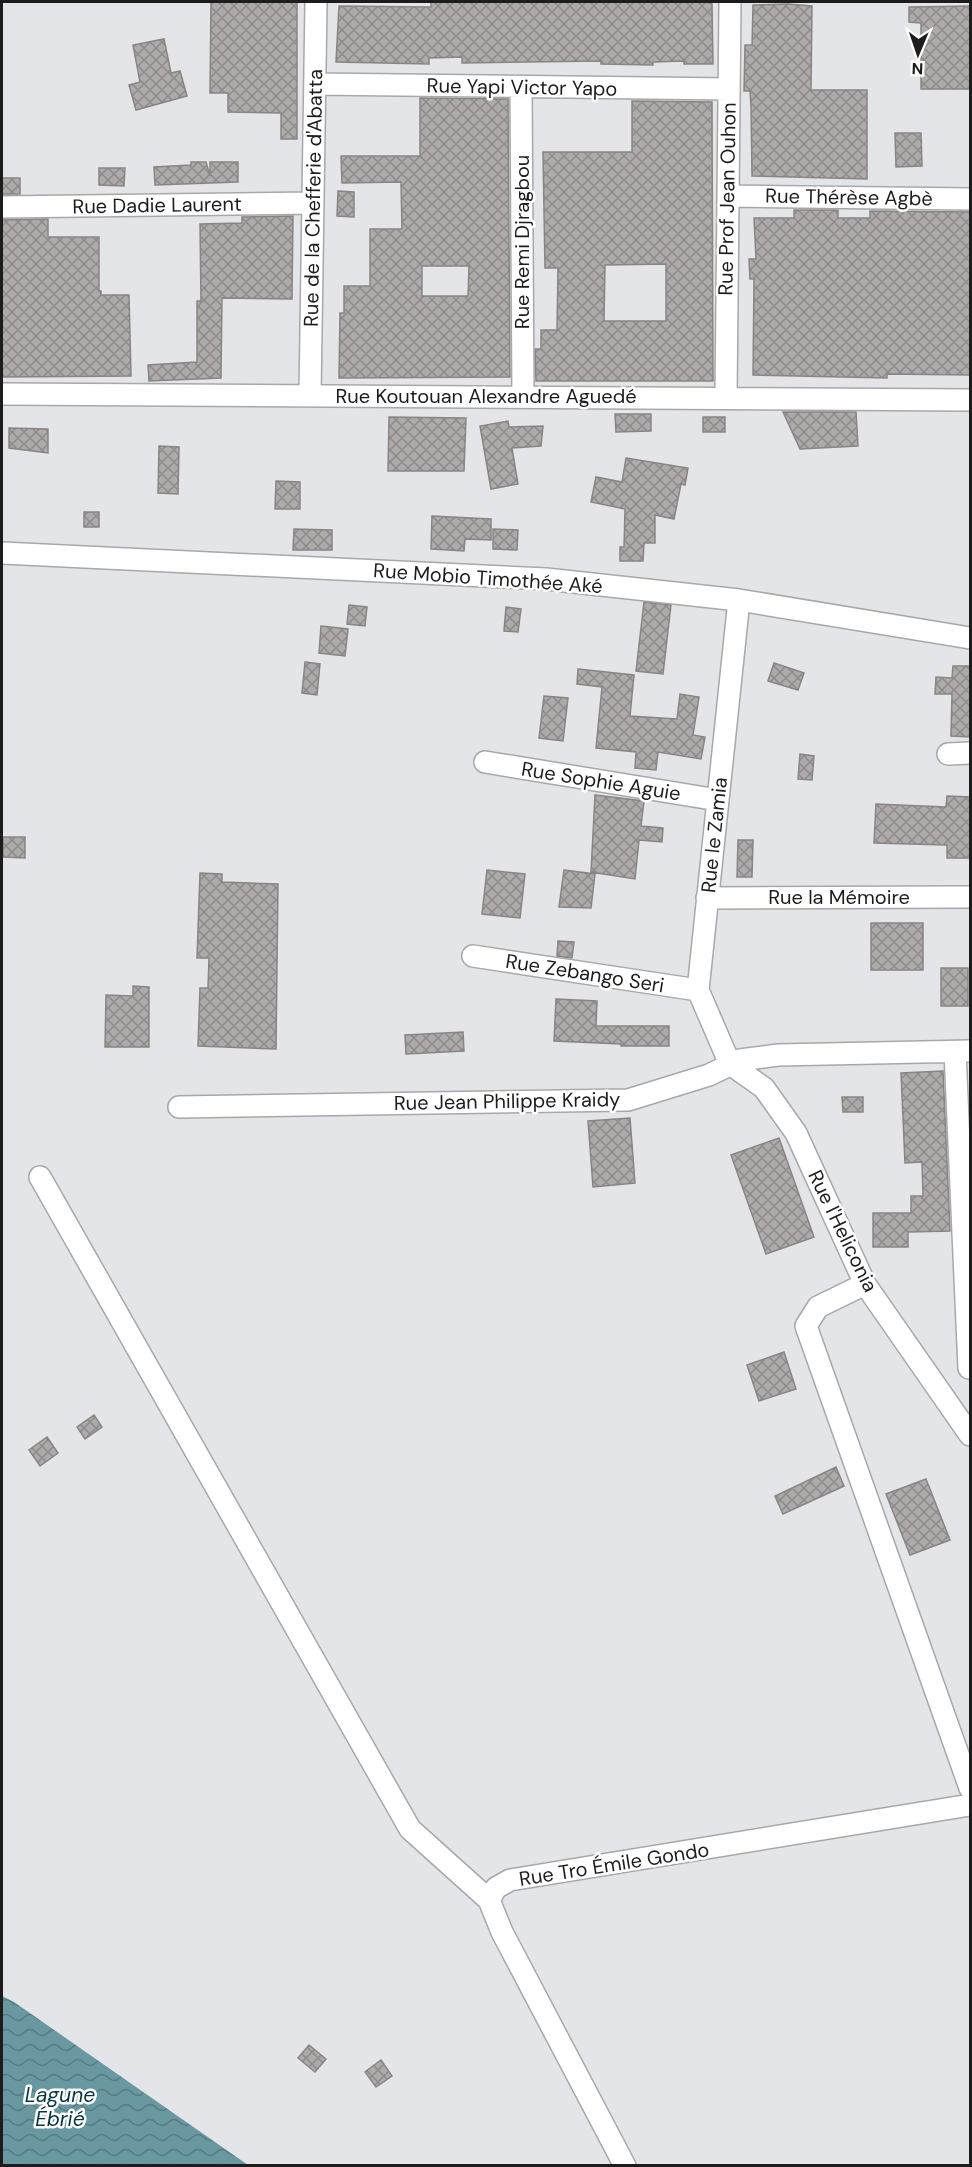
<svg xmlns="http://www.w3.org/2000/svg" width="972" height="2167" viewBox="0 0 972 2167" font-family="'DM Sans',sans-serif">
  <defs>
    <pattern id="water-waves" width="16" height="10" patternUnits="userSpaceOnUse" patternTransform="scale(1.5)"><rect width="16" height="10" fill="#6998a1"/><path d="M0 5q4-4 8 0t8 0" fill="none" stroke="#567b83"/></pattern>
    <pattern id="building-cross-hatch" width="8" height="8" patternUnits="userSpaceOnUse" patternTransform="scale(1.5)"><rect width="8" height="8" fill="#afaaaa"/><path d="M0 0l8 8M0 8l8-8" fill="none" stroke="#8e8a8a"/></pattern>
  </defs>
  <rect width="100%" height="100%" fill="#e3e5e8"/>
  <path fill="url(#water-waves)" d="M2,1996L14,2002L248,2165H2Z"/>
  <path fill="url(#building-cross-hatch)" stroke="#898585" stroke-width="1.5" fill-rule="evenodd" d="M211,2H297V139H281V113L228,112V93H210Z
    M431,2H707L712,4L713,64H684V61L653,62V65L601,64V61L462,63V57L429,58V64L336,62L339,6L431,7Z
    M788,4L812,6L811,90H867V179L752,176L751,106L750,91H744L745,45H752L753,5Z
    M970,6V89H921V23L909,22V7Z
    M164,39L171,73L180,71L187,96L136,110L129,85L140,82L133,45Z
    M420,98L508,99L510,377L339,378L340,313H344V286H370V229H402L401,182L342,183L341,156H420ZM422,266H469L468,296H422Z
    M632,101L712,102L713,381H536L535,349H541V330H557L558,268H545L543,152H632ZM666,264V321H604L605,265Z
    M895,133H921L922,166L896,167Z
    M191,162H206L210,176V162H238V182L155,185L154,167L191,165Z
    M99,168H125L124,186L99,185Z
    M2,178H20V194H2Z
    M338,191L354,192V217L337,216Z
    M794,210H838V218H870V211L970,212V375L887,374V378L753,375L754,279H750L749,259H756L754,218H794Z
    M293,216L292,299L222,298L221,378L149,381L148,365L197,362V301H201L200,224L242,223V217Z
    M48,219V237H99V291H101V295H129L131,376L2,377V220Z
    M783,412H856L858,446L800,449Z
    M615,414H651V431L616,432Z
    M389,417L466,418L464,471H388Z
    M703,417H725V432H703Z
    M508,421L509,427L543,426L541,446L512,448L518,484L491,489L480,426Z
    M9,428L48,429V453L9,448Z
    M159,446L179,447L178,494L158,493Z
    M626,458L688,468L685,485L681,484L674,519L655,515V543H644L643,561H620V547H624L625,509L591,502L596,477L622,482Z
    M276,481L300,482V509H275Z
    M84,512H99V527H84Z
    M432,516L491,519V540L465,539L464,551L431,549Z
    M294,529L332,530V550H293Z
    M493,529L518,530L517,550L493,549Z
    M644,602L671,605L663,674L636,671Z
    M349,605L367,607L365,626L347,624Z
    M506,607L521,609L518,632L504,631Z
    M321,626L348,629L345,656L319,653Z
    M305,662L320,664L317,695L302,693Z
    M774,663L804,673L798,690L768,681Z
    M953,666H970V737L951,736L952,694H935L936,677L952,678Z
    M578,669L634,675L630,716L677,719L680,694L699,697L693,735L705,737L701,759L658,752L656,770L635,768L636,752L596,748L602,687L577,684Z
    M544,696L568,698L563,741L539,738Z
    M800,754L814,756L812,780L798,779Z
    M595,795L644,801L641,826L663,828L662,842L639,840L635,879L591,872Z
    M947,796L970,797V858H947V845L874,843L876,804L946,807Z
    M3,837H25V858L3,857Z
    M738,840H753L752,877H737Z
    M487,870L525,874L520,918L482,914Z
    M564,870L595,874L591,908L559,907Z
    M200,873L222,874V882L278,884L276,1049L198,1046L200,988H208L209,958H197Z
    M871,923H923V970H871Z
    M558,941L574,942L572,958L557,956Z
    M941,968H968V1006H941Z
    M133,986L149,987V1047H105L106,995L133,996Z
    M556,999L597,1001L596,1026H669V1046H621V1044L554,1041Z
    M463,1032L464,1051L406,1054L405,1035Z
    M943,1071L950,1231L908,1232V1247H873V1213H911V1196H923L922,1162L905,1163L901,1073Z
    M842,1097H863V1112H843Z
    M630,1118L635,1183L593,1187L588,1121Z
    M779,1138L814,1237L766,1254L731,1155Z
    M784,1352L796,1389L759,1401L747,1365Z
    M94,1415L102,1427L85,1439L77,1427Z
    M47,1437L58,1453L40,1466L29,1450Z
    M836,1467L844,1486L783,1514L775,1496Z
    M926,1479L950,1540L910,1555L886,1494Z
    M309,2045L326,2059L315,2072L298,2058Z
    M381,2060L392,2076L376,2087L365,2072Z"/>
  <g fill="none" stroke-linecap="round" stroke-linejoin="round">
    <g stroke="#a7a8ab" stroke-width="24">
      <path id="minor" d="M315,84L729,89
        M521,88L523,395
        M728,196L970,199
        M2,207L313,203
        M2,394L970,400
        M310,395L316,2
        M726,397L730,2
        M2,553L546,579L739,600L970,638
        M739,600L698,990L730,1064L764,1088L796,1133L865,1284L970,1435
        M948,754L970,753
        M485,762L718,800
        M707,898L970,897
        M473,956L698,990
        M955,1052L969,1368
        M179,1107L628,1100L709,1075L740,1060L778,1055L970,1051
        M40,1177L410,1829L489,1900
        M865,1284L818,1307L806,1326L970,1788
        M625,2166L502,1932L489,1900L496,1888L510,1880L970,1805"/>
    </g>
    <use href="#minor" stroke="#fff" stroke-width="21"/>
  </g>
  <g text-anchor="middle" stroke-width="5" stroke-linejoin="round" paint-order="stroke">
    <g font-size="20" fill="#1c1c1d" stroke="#fff">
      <text transform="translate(522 87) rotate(1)" y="7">Rue Yapi Victor Yapo</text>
      <text transform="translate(849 197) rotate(1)" y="7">Rue Thérèse Agbè</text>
      <text transform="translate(313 198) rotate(-89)" y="7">Rue de la Chefferie d'Abatta</text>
      <text transform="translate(727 199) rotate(-89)" y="7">Rue Prof Jean Ouhon</text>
      <text transform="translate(157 205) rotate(-1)" y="7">Rue Dadie Laurent</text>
      <text transform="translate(522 242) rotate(-90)" y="7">Rue Remi Djragbou</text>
      <text x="486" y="403">Rue Koutouan Alexandre Aguedé</text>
      <text transform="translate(488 578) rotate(4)" y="7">Rue Mobio Timothée Aké</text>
      <text transform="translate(601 781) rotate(9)" y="7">Rue Sophie Aguie</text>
      <text transform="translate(714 835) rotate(-84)" y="7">Rue le Zamia</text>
      <text x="839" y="904">Rue la Mémoire</text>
      <text transform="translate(585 973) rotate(9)" y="7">Rue Zebango Seri</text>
      <text transform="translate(507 1101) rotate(-1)" y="7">Rue Jean Philippe Kraidy</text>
      <text transform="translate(843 1231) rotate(64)" y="7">Rue l'Heliconia</text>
      <text transform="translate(614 1864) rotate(-9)" y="7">Rue Tro Émile Gondo</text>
    </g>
    <g font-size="21" font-style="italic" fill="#07373e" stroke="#fff">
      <text x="60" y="2102">Lagune<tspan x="60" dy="24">Ébrié</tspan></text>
    </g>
  </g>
  <rect width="972" height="2167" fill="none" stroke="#1c1c1d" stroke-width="6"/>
  <g transform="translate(918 54) rotate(182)" stroke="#ffffff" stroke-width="4.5" paint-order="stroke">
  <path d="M0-4.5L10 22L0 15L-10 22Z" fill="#1c1c1d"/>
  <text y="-9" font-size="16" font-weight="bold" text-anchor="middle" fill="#1c1c1d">N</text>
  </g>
</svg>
